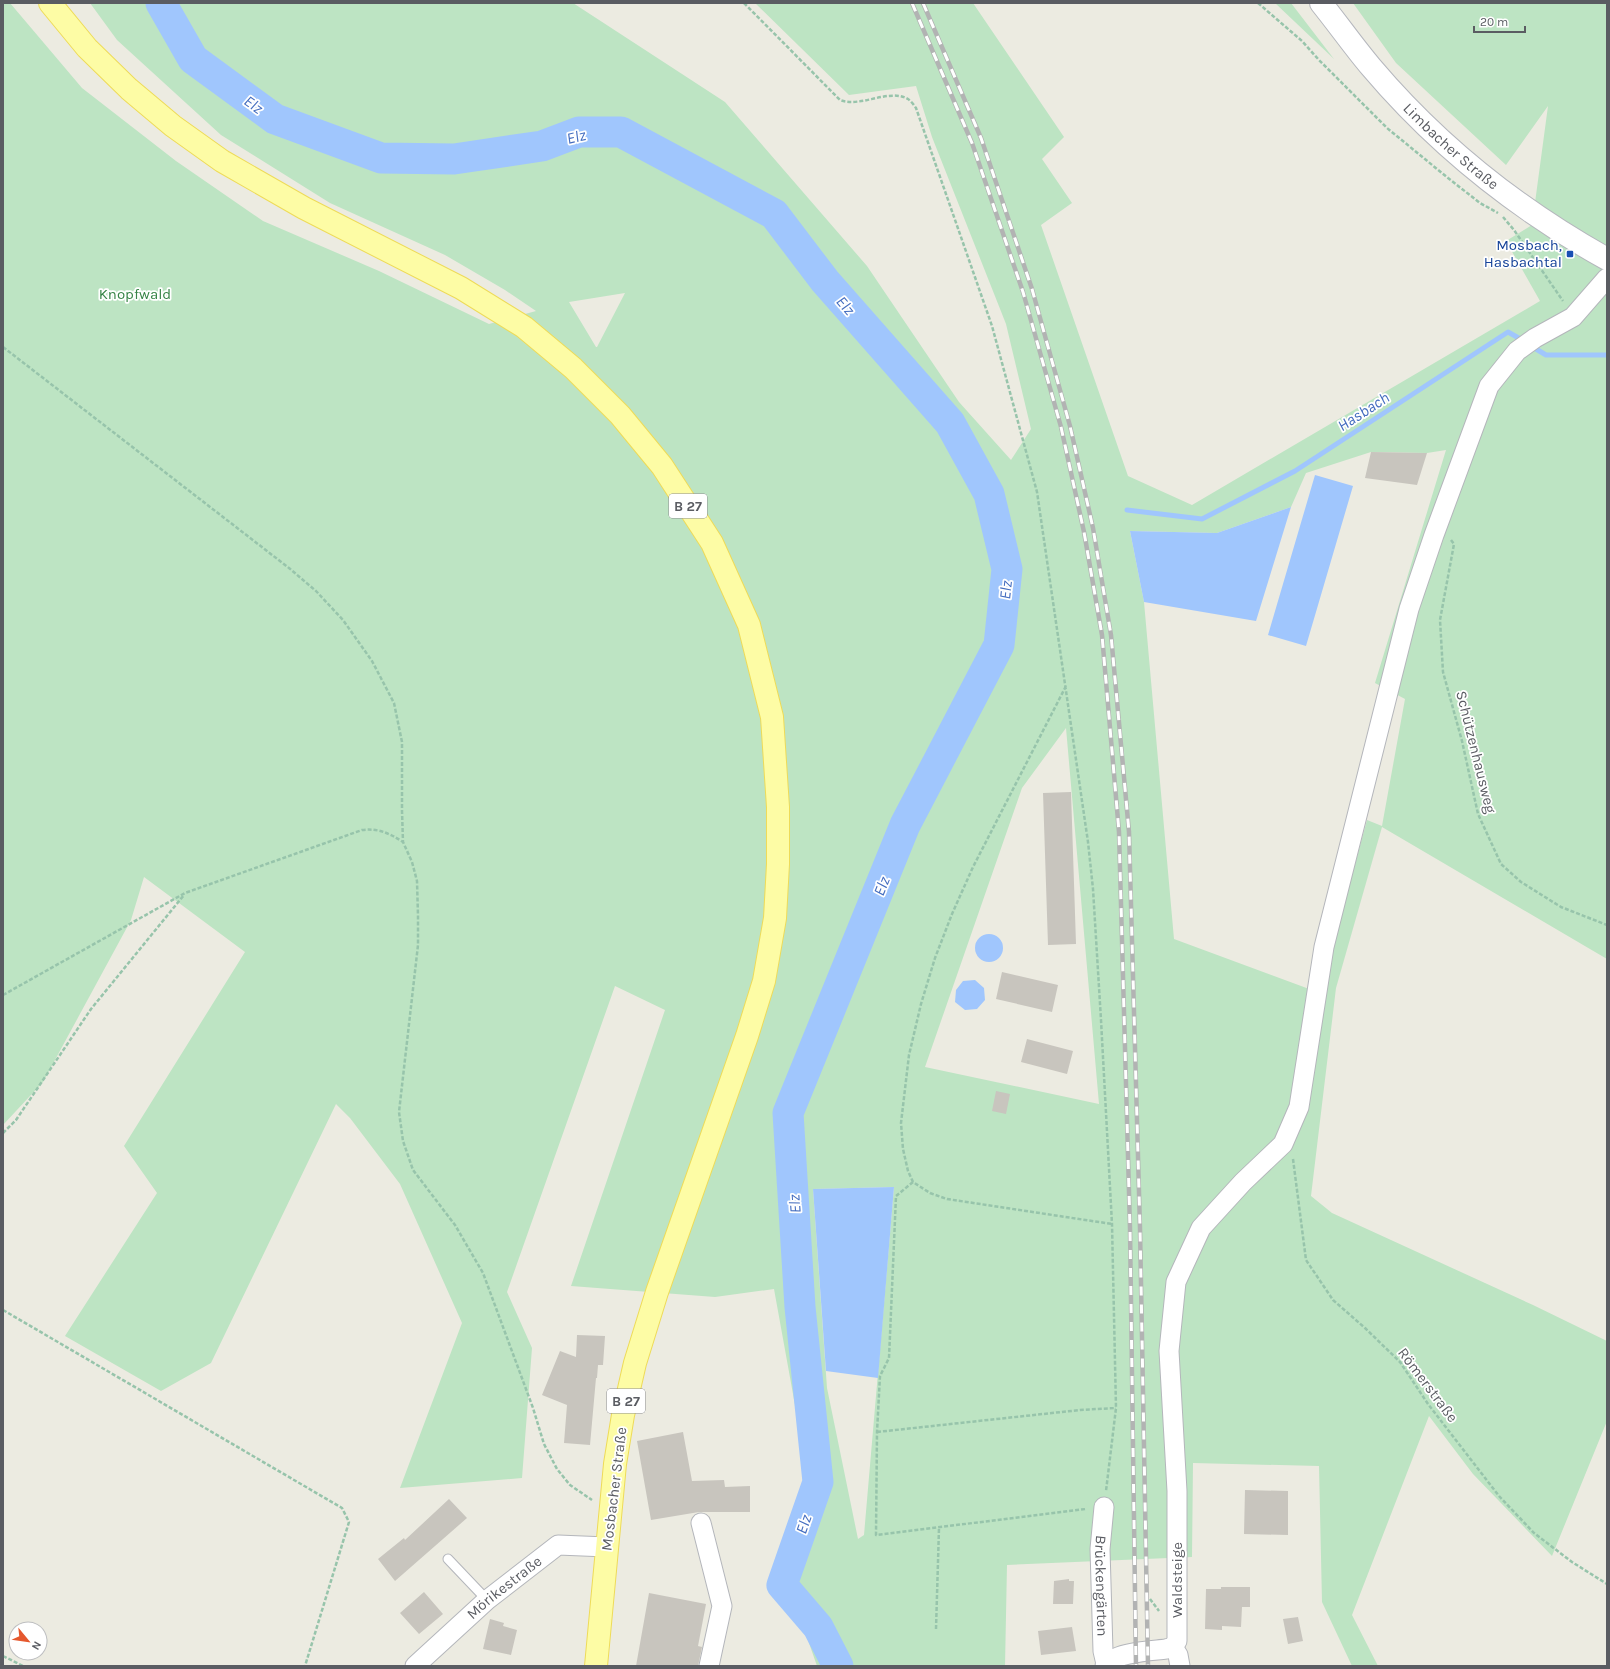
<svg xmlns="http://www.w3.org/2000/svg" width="1610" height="1669" viewBox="0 0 1610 1669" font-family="Karla,sans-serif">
  <rect width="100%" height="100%" fill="#ecebe1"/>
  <path fill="#bde4c3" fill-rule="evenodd" d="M3,3H10L82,88L176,161L263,221L379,271L489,324L536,311L505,290L445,255L330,203L221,135L117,40L90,3H573L725,102L867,266L959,402L1011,460L1031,429L1006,324L932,137L916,86L849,95L755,3H973L1064,137L1042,159L1072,203L1041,225L1128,476L1192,505L1540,301L1506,241L1532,225L1548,106L1506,165L1396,63L1353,3H1607V959L1382,827L1336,988L1311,1196L1332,1213L1533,1305L1607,1341V1421L1552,1556L1473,1474L1429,1416L1352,1615L1378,1666H1352L1322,1602L1319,1466L1193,1463L1192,1557L1007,1565L1005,1666H817L785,1574L808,1477L774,1289L715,1297L571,1286L665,1010L615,986L507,1292L532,1348L522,1478L400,1488L462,1323L400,1184L350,1118L336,1104L211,1363L161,1391L65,1336L157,1193L124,1146L245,952L144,877L131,920L43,1082L3,1125ZM625,293L597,347H596L569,302ZM1446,450L1375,683L1405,699L1382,826L1367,820L1320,993L1174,939L1144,602L1130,531L1217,533L1291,507L1306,473L1371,452L1427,453ZM1066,728L1099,1104L925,1067L1022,788ZM894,1187L864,1535L858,1539L827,1388L813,1189Z
    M1275,3H1291L1334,59Z"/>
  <path fill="#a0c6fd" d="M1315,475L1353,486L1306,646L1268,635Z
    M1291,507L1256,621L1144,602L1130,531L1217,533Z
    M975 948a14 14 0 1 1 28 0a14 14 0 1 1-28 0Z
    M975,980L984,988L985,1000L977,1009L965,1010L955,1002L956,990L963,981Z
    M894,1187L878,1378L826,1371L813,1189Z"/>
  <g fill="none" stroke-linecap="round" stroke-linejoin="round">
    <path stroke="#a0c6fd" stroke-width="5" d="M1531,346L1546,355H1607
      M1127,510L1202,519L1295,471L1508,332L1524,341"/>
    <path stroke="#a0c6fd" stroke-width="31" d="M161,3L193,59L275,119L381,158L454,159L542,146L579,132H621L774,214L825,281L950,423L989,494L1007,569L999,645L905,825L788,1113L800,1307L818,1482L782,1585L818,1627L838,1666"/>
  </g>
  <path fill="#c8c5be" d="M1371,452L1427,453L1417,485L1365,478Z
    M1071,792L1076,944L1048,945L1043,793Z
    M1002,972L1058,985L1052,1012L996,999Z
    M1027,1039L1073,1051L1067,1074L1021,1062Z
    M996,1091L1010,1094L1006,1114L992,1111Z
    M577,1335L605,1336L603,1365H598L597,1378H596L590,1445L564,1443L567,1405L542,1395L560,1351L576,1357Z
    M683,1432L692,1481L724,1480L725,1487L750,1486V1512H699L651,1520L637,1441Z
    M1245,1490L1288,1491V1535L1244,1534Z
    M449,1499L467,1518L395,1581L378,1559L404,1538L405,1540Z
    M1069,1579V1581H1074L1073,1604H1053L1054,1581Z
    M1221,1587H1250V1607H1242L1241,1627L1222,1626V1630L1205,1629L1206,1589H1221Z
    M424,1592L443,1614L419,1634L400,1613Z
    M649,1593L706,1604L698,1646L702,1647L698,1666H636Z
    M1298,1617L1303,1641L1288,1644L1283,1619Z
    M490,1619L504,1623L503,1626L517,1630L511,1655L483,1649Z
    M1072,1627L1076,1651L1041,1655L1038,1631Z"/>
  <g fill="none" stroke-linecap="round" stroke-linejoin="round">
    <g stroke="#b4b6bb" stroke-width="11">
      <path id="lane" d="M448,1559L487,1600"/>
    </g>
    <g stroke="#b4b6bb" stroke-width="21">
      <g id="street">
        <path id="s1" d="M1104,1507L1100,1549L1103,1651L1106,1664"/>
        <path d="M701,1523L722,1606L709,1666"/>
        <path d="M1173,1647L1177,1641V1491L1169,1351L1176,1282L1201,1228L1243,1182L1283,1144L1299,1107L1324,947L1409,609L1434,535L1489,386L1517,351L1535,338L1573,317L1607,278"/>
        <path d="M1173,1647L1178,1655L1180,1666"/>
        <path id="s2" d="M415,1666L487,1600L558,1545L607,1547"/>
        <path d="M1105,1666C1114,1652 1150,1651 1166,1649L1173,1647"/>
      </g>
    </g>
    <g stroke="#b5b7bd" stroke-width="24">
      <g id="secondary">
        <path id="s3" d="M1321,3C1338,24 1354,47 1371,67C1437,145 1519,210 1607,259"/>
      </g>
    </g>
    <g stroke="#eedb58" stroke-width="24">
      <path id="primary" d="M50,3L87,48L129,89L173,126L222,161L304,208L461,288L524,327L573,368L620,415L662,466L712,543L749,625L772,717L778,807V864L775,918L764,981L747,1036L657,1292L635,1363L623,1415L615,1464L596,1666"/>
    </g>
    <path stroke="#97c4ab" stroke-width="2.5" stroke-dasharray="4 2" stroke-linecap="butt" d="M744,3L840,100C861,108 889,88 908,99C911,101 914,105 916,108L992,326L1037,492L1088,842L1093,889L1101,1020L1112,1224L1116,1408L1106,1491
      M1258,3L1302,41L1319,60L1387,128L1448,178L1480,203L1498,213
      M1503,217L1514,230L1563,301
      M3,347L289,568L316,591L343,620L372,661L394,703L402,742V811L403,842L412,862L417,881L418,916V945L399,1112L403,1141L413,1170L455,1225L483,1273L533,1408L544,1444L557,1469L570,1485L592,1500
      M1451,540L1454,544L1440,620L1443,672L1462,741L1478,814L1501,864L1521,882L1561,907L1607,925
      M1066,686L973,867L952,914L935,958L921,1004L909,1055L901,1123L903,1149L908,1171L913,1182L930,1193L947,1199L1112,1224
      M3,995L185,893L362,830C378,828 389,833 403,842
      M3,1133L16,1120L91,1009L184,895
      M1293,1159L1306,1260L1333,1300L1365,1328L1400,1362L1428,1404L1499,1496L1534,1533L1572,1562L1607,1584
      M913,1182L896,1196L889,1358L880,1376L877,1432L876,1535L1086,1509
      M3,1310L342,1508L349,1522L305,1666
      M877,1432L1080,1410L1116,1408
      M1150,1599L1159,1611
      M936,1629L939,1528
      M3,1656L23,1666"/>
    <use href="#lane" stroke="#fff" stroke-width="9"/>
    <use href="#street" stroke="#fff" stroke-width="19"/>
    <use href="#secondary" stroke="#fff" stroke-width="22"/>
    <use href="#primary" stroke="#fdfca5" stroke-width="22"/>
    <g stroke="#b2b3b3" stroke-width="4.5">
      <path id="rail" d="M912,3L972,143L1023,292L1061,427L1084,532L1102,635L1119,832L1130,1228L1136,1666
        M923,3L981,138L1032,289L1070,426L1093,528L1111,635L1129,832L1140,1228L1148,1666"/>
    </g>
    <use href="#rail" stroke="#fff" stroke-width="3" stroke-dasharray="9" stroke-linecap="butt"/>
  </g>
  <rect fill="#1a4fb4" stroke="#fff" stroke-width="1.5" x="1566" y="250" width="8" height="8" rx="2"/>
  <g text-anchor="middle" stroke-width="3.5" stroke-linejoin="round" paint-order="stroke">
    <g fill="#fff" stroke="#8c8d91" stroke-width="1">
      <rect x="669" y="494" width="38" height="24" rx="3"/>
      <rect x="607" y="1389" width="38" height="24" rx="3"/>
    </g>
    <g font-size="14" font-weight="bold" fill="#5a5c62">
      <text x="688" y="511">B 27</text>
      <text x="626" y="1406">B 27</text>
    </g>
    <g font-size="15" fill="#5a5c62" stroke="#fff">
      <text dy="5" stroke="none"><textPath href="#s3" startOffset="194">Limbacher Straße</textPath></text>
      <text transform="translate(1476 752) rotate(76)" y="5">Schützenhausweg</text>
      <text transform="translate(1428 1385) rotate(53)" y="5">Römerstraße</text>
      <text transform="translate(614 1489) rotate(-83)" y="5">Mosbacher Straße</text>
      <text transform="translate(1177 1580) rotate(-90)" y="5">Waldsteige</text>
      <text dy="5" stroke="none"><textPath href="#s1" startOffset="79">Brückengärten</textPath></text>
      <text dy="5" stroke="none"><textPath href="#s2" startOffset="119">Mörikestraße</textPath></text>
    </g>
    <g font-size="15" fill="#164399" stroke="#fff" text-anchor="end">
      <text x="1562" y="250">Mosbach,<tspan x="1562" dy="17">Hasbachtal</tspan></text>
    </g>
    <g font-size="15" fill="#368446" stroke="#fff">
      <text x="135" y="299">Knopfwald</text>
    </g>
    <g font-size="16" font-style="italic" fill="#446dbf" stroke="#fff">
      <text transform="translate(254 104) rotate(36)" y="6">Elz</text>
      <text transform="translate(576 136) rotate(-13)" y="6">Elz</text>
      <text transform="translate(846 305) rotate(49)" y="6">Elz</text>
      <text transform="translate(1363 411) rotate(-33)" y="6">Hasbach</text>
      <text transform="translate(1005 590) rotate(-84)" y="6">Elz</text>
      <text transform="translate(881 886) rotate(-68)" y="6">Elz</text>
      <text transform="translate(794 1204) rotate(-94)" y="6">Elz</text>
      <text transform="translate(803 1524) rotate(-71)" y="6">Elz</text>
    </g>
  </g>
  <rect width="1610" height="1669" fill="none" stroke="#5a5c62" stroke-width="8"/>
  <g transform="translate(28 1641) rotate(119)"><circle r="19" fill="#ffffff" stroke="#bdbec0"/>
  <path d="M0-3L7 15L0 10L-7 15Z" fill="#e5582e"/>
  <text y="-6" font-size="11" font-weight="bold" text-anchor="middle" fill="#5a5c62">N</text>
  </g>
  <path d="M1474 26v6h51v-6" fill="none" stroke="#5a5c62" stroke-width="2"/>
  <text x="1480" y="26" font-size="12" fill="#5a5c62" stroke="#ffffff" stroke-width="3" paint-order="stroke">20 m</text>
</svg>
